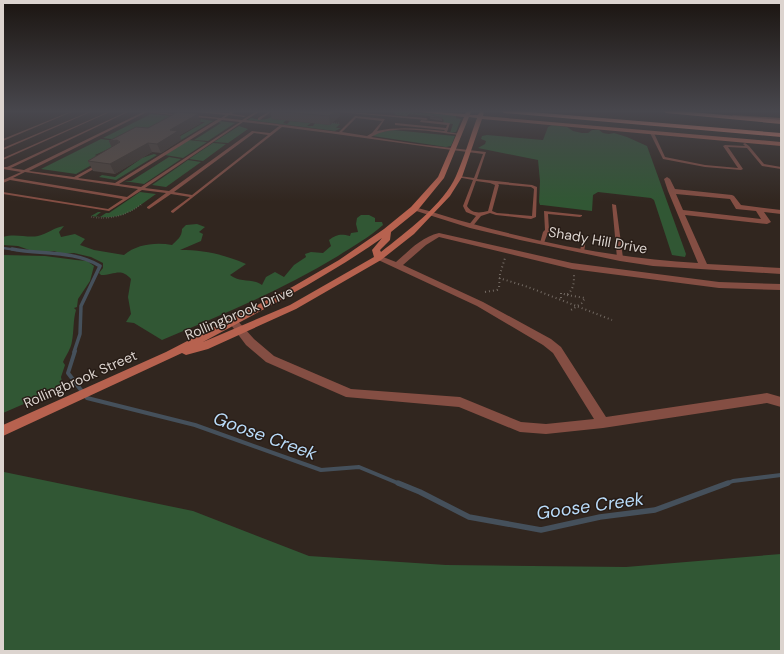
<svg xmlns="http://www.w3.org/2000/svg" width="784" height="654" viewBox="0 0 784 654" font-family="'DM Sans',sans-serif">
  <rect width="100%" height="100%" fill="#31261f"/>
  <path fill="#315734" d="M280,111L272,119L286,120L283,123L287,124L290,121L311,123L307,126H313L315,123L330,125L332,123L340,124L336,128H341L335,131L248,120L251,118C265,121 268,120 280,111Z
    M392,111L449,115L456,116V118L461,119L456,132L450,133L453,124L443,123L444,120L440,117L409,114L407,116L396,115Z
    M151,114L181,117L126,141L103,138Z
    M201,119L213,121L181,140H177V138L205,122H199Z
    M219,121L235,123L208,141L194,140L221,123L218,122Z
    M552,125L567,127L573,131L582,133H588L592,130H599L603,133L609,134L614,133L627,137L647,146L686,254L685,257L672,255L654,200L651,198L598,192L593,195L592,211L542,205H540L539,202L540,181L538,160L478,148L485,144L486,141L481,139L482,136L487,135L543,140L548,127Z
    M239,126L248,129L228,143L214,142Z
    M393,130L455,136L451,146L446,147L373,136L376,133Z
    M101,139L124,142L95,155L102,159L76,174L41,169Z
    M188,140L207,142L183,158L165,155Z
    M213,143L226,144L203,161L189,159Z
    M154,154L157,155L116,180L99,177L102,175L115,177L142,158Z
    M169,157L181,159L144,184L124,181H131Z
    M188,160L201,162L166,187L152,185Z
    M140,192L156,194C132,211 123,221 91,216L98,212H101L96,216L100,217L106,213H109Z
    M361,215H369L375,218V222H382L383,225C370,237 353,246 338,256C282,290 222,315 162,340L134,323L126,322L131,314L128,297L131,279C121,267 114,275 101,275L99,273L103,268V263L91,257L74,253L63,254L54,251L43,253L35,252L18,246L3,245V237C15,233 27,238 38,236C47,234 55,227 64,226L59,232L61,237L75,234L85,239L80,245L94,250L124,255C137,244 156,242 172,245C177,240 182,237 182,229L186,225L197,224L205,227L199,232L203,234L201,241L180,250C204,250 223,254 246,264L230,275C240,283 252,278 262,285L266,277L275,272L284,277L294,265L306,257L305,254L311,252L323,253L331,246L329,240C337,234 341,234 350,236L351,233L358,232L356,224L357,218Z
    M3,255L45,256L76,260L87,261L94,266L90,281L78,299L77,307L74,308L76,310C73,320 74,331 72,341C71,349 66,355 63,362L65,365L61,377L63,387L3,413Z
    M4,472L193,511L309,556L446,565L626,567L781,554V651H3V473Z"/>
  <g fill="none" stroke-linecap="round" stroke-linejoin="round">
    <path stroke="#45505b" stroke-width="2.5" d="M3,248L17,250"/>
    <path stroke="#45505b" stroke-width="3.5" d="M12,249C41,255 74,250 100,266L81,306L80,334L74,352"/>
    <path stroke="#45505b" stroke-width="4" d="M75,351L68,373L87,398L195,425L321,470L359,467L400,484
      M725,484L733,481L781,475"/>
    <path stroke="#45505b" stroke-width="5.5" d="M398,483L420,492L469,517L541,530L600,517L655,510L728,483"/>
    <path stroke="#736a63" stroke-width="1" stroke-dasharray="0.5 1.5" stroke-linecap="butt" d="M332,123H340"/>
    <path stroke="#736a63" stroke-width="1.5" stroke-dasharray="0.5 2" stroke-linecap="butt" d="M91,217C111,220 125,216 142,204"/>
    <path stroke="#736a63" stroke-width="2" stroke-dasharray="1 3" stroke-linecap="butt" d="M499,278L528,287L612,320
      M485,292L497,290L499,288L500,274L505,258
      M567,295L585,298L582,303L571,310
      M561,298V293L567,295C574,289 574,282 574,274"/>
    <path fill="#844e43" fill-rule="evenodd" d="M72,111H74L3,141V139Z
      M91,111H93L3,150V148Z
      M110,111H112L3,160V158Z
      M128,111H130L11,168L24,170L143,112L142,111L182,115L181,116L147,112L29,171L74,177L98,164L100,165L99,166L78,178L115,183L218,119L193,117L192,115L221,118L226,115L197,112L196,111L228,113L233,111H235L232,114L246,116L244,117L229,115L224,118L242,120L257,111H259V112L246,120L339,132L355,116L385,119L377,131C399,126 422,129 444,131L445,130L395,125V123H396L446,128L447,125L420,122L421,120L450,123L447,132L461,134L459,135C435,132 392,123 371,137L417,144L486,152L477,179L532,185L537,187L536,217L531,219L496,215L490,213L481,216L472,227H468V226L476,216L466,212L463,206L473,180L457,177L459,176L474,178L483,154C416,146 349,135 282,127L173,213L171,212V211L190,197L171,194L149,209L147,208V207L166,193L142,190L109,211L3,194V192L108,209L123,199L10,180L3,183V180L21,172L3,169V167H7ZM356,118L382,121L372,133L367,136L342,132ZM222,120L240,122L141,187L119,184ZM243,122L279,126L270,133L252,131L169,191L145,188ZM254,133L268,135L192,195L174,192ZM25,172L138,189L127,197L13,178ZM476,181L490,183L495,185L488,211C480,213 472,214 467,206ZM498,184L531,187L534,189L532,216L497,213L492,211L499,185Z
      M270,111H272L260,120H258V118Z
      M328,111H334L426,118L428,119L426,120Z
      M652,132L654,133L665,157L705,165L738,168L723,146L725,145L745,146L743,144L745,143L749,146L764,164L781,167V169L762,166L747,148L728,147L743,169L741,170L705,167L663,159L650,133Z
      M612,204L616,205L623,258L620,260L617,258Z
      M544,211L582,215V216L580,217L548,214L549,230L577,234L586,238V239L584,252H582L580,251L582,240L576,236L548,232L544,243L542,244H540V243L543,232L545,230Z"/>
    <path fill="#844e43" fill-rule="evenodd" d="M667,177L670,179L675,189L732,195L734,196L741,205L781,210V214L764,212L771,222L767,224L685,215L707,264L781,268V274L653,266L620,261L520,240L470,228L410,209L414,207C434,212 453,219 473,224C546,244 622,259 698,263L668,191L664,179ZM676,194L730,199L736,209L756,211L761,219L683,210Z
      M439,233L572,263L719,282L781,284V290L719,288L572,269L439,237L426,245L403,265L483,302L551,339L561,347L606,417L767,393L781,397V407L767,403L603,428L546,434L520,432L459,407L346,397L266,362L246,345L228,321L230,319H236L254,339L274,356L351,389L460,397L521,422L546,424L594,419L553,353L543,345L477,306L374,258L378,255L396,262C409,251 421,237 439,233Z"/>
    <path fill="#b7624f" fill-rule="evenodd" d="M412,111H425L465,114L467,111H471L470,115H478L480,111H484L483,116L781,142V146L482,119L462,177L450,196L414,234L381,260L296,309L208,349L186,355L182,353L3,436V425L166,352L294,286L339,260L384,229L411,207L438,177L464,117ZM469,117L477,118C470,137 464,158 456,176C444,204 405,233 381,252L380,250L390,240L391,232L417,211L444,178ZM382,238L372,250L374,257L290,305L203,342C264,309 325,278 382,238Z
      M664,111H685L687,112L685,113Z
      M733,115L781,118V122L735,118L732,116Z"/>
    <path fill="#f28871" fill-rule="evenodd" d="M501,111H519L781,133V137L504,113Z
      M663,111H680L781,120V124L666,113Z"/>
  </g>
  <path fill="#4d423b" d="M270,111L340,116L330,125L272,119Z
    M430,117L442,118V121L430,119Z
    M201,123L180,135L181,140L161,153L152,152L115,174L93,171L88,161L112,148L109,141Z"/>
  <path fill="#3f3630" d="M335,111H339L340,116L330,125L329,116Z
    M198,114L201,123L180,135L181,140L161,153L157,144L170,130Z
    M117,140L121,150H113L109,141Z
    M148,143L152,152L115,174L110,164Z"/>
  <path fill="#5a4d45" stroke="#3f3630" d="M273,111H335L329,116Z
    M178,112L198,114L170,130L178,131L157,144L148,143L110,164L88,161L120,142L117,140L109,141L136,127L148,128Z
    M431,115L442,118L430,117Z"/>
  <linearGradient id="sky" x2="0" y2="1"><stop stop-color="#1b1511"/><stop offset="0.55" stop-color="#48474d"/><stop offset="1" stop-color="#48474d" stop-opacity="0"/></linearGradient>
  <rect width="784" height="202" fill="url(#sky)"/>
  <g text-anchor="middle" stroke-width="3" stroke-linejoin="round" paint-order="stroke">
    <g font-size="14" fill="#dcd4cf" stroke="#271c16">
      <text transform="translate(598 240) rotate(10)" y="5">Shady Hill Drive</text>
      <text transform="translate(239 313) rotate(-23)" y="5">Rollingbrook Drive</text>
      <text transform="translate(80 379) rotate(-24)" y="5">Rollingbrook Street</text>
    </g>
    <g font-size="18" font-style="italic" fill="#b9dbf9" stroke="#271c16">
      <text transform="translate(265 436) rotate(20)" y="6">Goose Creek</text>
      <text transform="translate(590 506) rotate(-8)" y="6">Goose Creek</text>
    </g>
  </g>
  <rect width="784" height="654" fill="none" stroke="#dcd4cf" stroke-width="8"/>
</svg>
